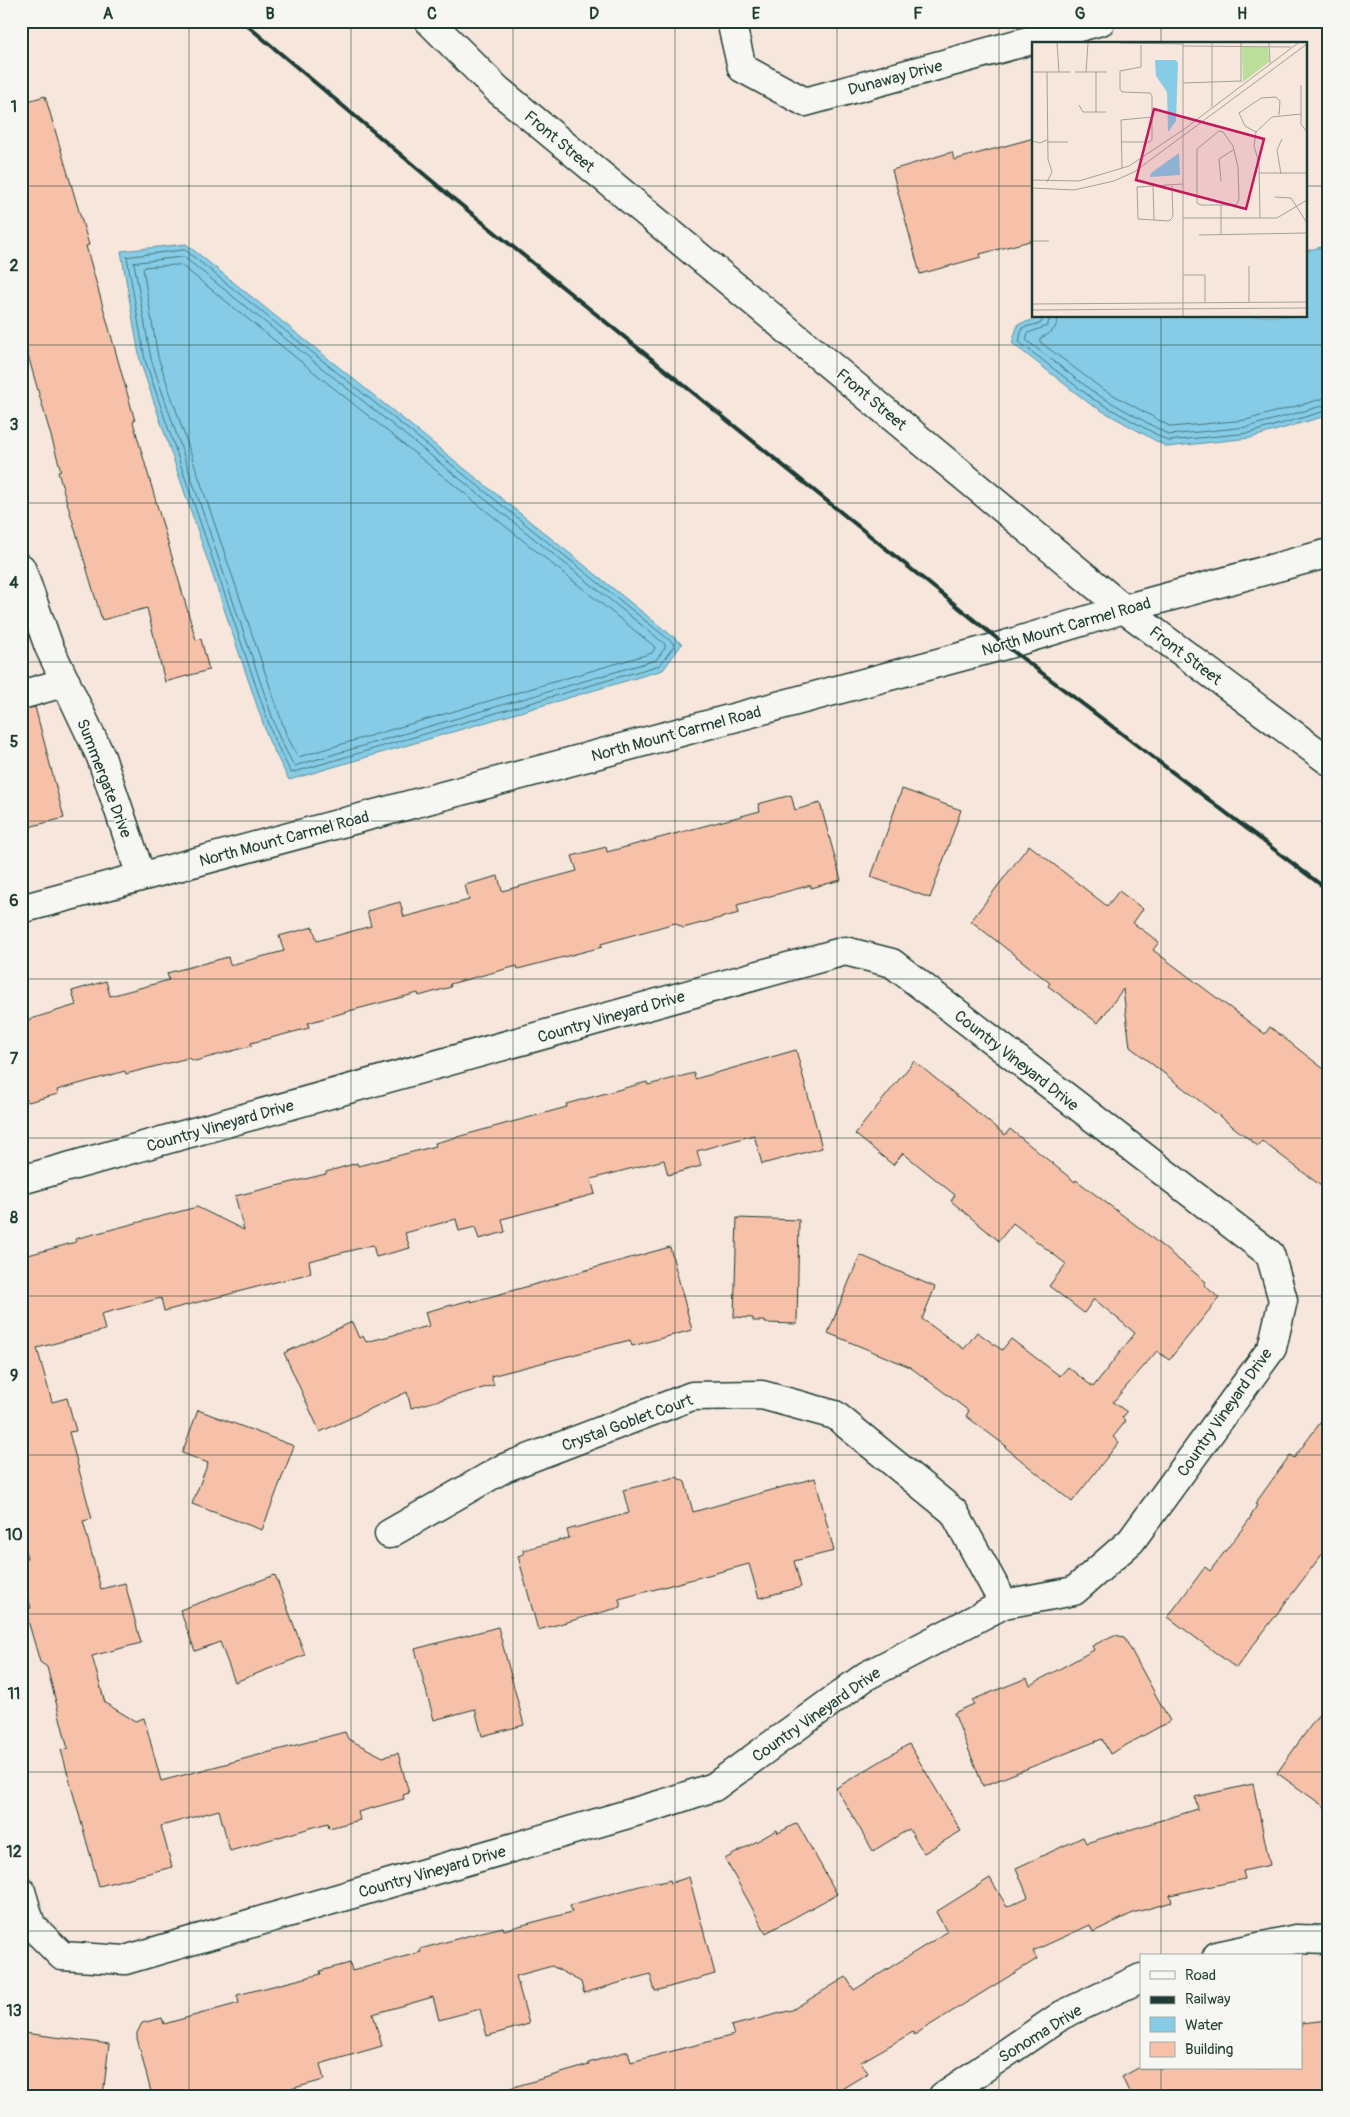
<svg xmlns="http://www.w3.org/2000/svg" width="1350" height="2117" viewBox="0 0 1350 2117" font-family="Pangolin,sans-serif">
  <rect width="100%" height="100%" fill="#f6e6dc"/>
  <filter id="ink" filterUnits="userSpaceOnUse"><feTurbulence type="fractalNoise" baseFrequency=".02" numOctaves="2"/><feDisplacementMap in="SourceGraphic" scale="10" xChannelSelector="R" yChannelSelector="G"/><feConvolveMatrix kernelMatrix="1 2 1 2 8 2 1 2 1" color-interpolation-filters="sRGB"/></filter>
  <g filter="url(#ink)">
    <path fill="#86cce7" stroke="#5d939f" d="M186,244L682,644L663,670L289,780L269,741L140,361L121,251Z
      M1329,245V415L1250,438L1167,447L1090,404L1012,343L1018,324L1048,316H1306V251Z"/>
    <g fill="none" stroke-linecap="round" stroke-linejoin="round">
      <path stroke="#48767c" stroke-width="1" d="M185,250L673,643L674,646L660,665L291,773L274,739L145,360L127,257Z
        M184,257L665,644V648L656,660L294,766L279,737L151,359L134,263Z
        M181,265L654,646L655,648L652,653L298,757L286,734L158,357L143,269L145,267Z
        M1044,316L1041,323L1022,328L1019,342L1093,399L1168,441L1249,433L1329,410
        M1051,316L1047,326L1028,333L1026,340L1096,394L1169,435L1247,427L1329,404
        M1058,316C1058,328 1051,334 1040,338V342L1101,388L1171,427L1246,420L1329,397"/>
    </g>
    <path fill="#f6c1a8" stroke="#1f3d34" d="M45,96L89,245L86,246L135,421L133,422L196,640L201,639L209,670L165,682L147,608L102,620L58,472L61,471L21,331V103Z
      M1034,138V240L980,254L981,257L920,274L892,170L952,152L954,160Z
      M35,707L64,818L21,829V710Z
      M902,789L961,810L930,898L871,877Z
      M791,795L795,810L820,803L841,880L811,888V885L737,905L739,913L683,928L675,923L601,944L602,947L518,969L517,966L450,984L451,987L419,996L418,993L353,1010L308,1023L309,1028L251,1043V1046L195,1061L188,1058L126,1074L125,1071L57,1090L58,1094L28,1102L27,1099L21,1101V1022L76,1005L72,991L106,981L110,996L169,980L167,973L228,957L230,965L284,951L279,936L313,927L317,941L371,926L367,911L400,902L404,917L469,900L465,885L498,876L502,891L577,871L572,856L606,847L607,852L760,811L758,804Z
      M1029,845L1107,906L1119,891L1143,909L1133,923L1159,942L1153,950L1265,1034L1270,1027L1329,1073V1192L1262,1141L1258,1146L1130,1047L1123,989L1098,1023L1048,986L1050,983L971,921Z
      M796,1050L822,1148L762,1164L754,1135L697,1151L701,1166L668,1175L664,1160L591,1179L595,1194L502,1219L505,1232L479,1239L475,1227L459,1231L456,1219L405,1233L410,1248L376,1257L373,1245L309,1261L311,1273L164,1311L161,1298L101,1314L105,1330L37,1348L52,1402L67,1398L76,1431L69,1432L92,1519L83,1521L101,1589L125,1583L141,1643L92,1656L105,1703L135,1721L144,1718L161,1781L345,1732L348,1739L383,1757L398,1753L409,1793L403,1795L404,1799L358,1812L360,1820L329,1828L328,1823L230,1851L219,1810L161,1826L172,1867L99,1886L61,1750L68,1749L47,1667L40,1662L25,1610L31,1608L21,1573V1559L27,1558L21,1536V1257L76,1242L75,1239L197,1207L244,1230L235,1196L326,1174V1172L357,1163L358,1166L436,1146L435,1143L567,1107L566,1104L647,1082L648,1085L694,1073L695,1079Z
      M914,1061L1005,1135L1010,1129L1075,1182L1076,1180L1141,1229L1206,1282L1204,1285L1219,1298L1169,1360L1157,1351L1113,1402L1127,1412L1122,1418L1126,1421L1113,1437L1119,1442L1072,1502L1005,1447L1006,1446L966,1416L969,1411L910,1367L828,1333L860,1255L935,1287L922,1319L964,1349L977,1332L1002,1350L1011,1339L1060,1376L1068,1367L1093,1387L1135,1333L1094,1299L1084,1313L1049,1286L1066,1264L1013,1223L999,1241L951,1201L955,1195L903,1153L893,1165L855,1134Z
      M737,1218L799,1220L797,1324L765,1323V1321H753V1318L734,1317Z
      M670,1247L692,1330L632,1346L630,1340L491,1376L494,1385L411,1408L407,1392L320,1432L284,1353L352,1322L359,1338L363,1336L366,1342L429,1326L425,1312L471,1300V1302Z
      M198,1410L294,1446L262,1530L192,1504L208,1463L182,1453Z
      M1329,1411V1545L1236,1668L1168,1617L1205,1567L1210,1571L1249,1520L1257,1505L1255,1504L1290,1455L1294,1458Z
      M676,1477L685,1482L693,1512L815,1478L834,1551L794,1561L801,1587L759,1598L749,1564L619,1599L621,1607L538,1630L518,1556L524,1554L523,1550L569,1538L567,1530L629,1513L623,1490Z
      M275,1575L305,1655L235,1682L220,1642L195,1651L180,1610Z
      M498,1627L524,1725L482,1736L475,1709L434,1720L415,1649Z
      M1114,1635L1124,1637L1170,1721L1110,1754L1102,1739L983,1786L954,1713L974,1704L972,1700L1027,1678L1030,1685L1094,1650L1092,1646Z
      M1329,1700V1810L1277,1773Z
      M909,1744L961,1831L924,1853L909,1829L873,1851L836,1788Z
      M1253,1784L1270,1865L1243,1871L1245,1879L1170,1895L1172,1902L1133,1913L1093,1932L1090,1925L1033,1951L1037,1959L914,2035L913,2032L861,2062L868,2073L830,2096H511L510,2088L589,2065L588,2063L628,2051L631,2062L734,2035L731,2026L792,2010L846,1977L854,1990L947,1932L936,1912L990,1878L1007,1907L1028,1897L1016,1868L1083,1837L1086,1843L1198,1809L1195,1797Z
      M797,1823L837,1894L766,1933L725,1859L777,1830L778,1833Z
      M689,1877L715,1974L655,1991L650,1974L584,1993L581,1982L552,1966L516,1976L529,2024L487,2036L480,2009L439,2020L433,1997L373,2014L382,2046L320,2064L324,2080L264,2096H152L137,2038V2033L142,2023L162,2018L164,2024L239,2003L237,1995L321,1974L320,1971L350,1963L352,1971L421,1952L420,1949L482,1932L503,1927L504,1930L572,1912L570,1905L658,1881V1883L670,1880L671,1883Z
      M1329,2020V2096H1131L1122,2077L1138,2068H1301V2023Z
      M24,2033L109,2044L103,2096H21V2058Z"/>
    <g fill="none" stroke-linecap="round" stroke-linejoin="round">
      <g stroke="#1f3d34" stroke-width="31">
        <path id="minor" d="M429,21L497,89L1124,609L1329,761
          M731,21L742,68L805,102L1101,21
          M21,568L49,647L101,757L141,876
          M21,695L66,682
          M21,909L1005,645L1124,609L1329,553
          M21,1180L845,951L892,963L1270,1254L1283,1300L1272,1348L1131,1541L1074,1591L1004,1604L866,1676L714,1787L659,1805L125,1960L62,1956L31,1925L21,1891
          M389,1534L504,1468L692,1396L762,1395L835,1415L954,1512L1004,1604
          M1217,1956L1296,1939L1329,1940
          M943,2096L1062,2015L1141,1978"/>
      </g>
      <use href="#minor" stroke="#f6f6f2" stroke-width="28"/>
      <path stroke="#1f3d34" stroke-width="4" d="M242,21L450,196L1005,645L1329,891"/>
    </g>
  </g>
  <path fill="none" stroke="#1f3d34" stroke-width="1" stroke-opacity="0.55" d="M189,21V2096M351,21V2096M513,21V2096M675,21V2096M837,21V2096M999,21V2096M1161,21V44M21,186H1034M1306,186H1329M1161,316V1956M21,345H1329M21,503H1329M21,662H1329M21,821H1329M21,979H1329M21,1138H1329M21,1296H1329M21,1455H1329M21,1614H1329M21,1772H1329M21,1931H1329M1161,2068V2096"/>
  <g text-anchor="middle" stroke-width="4" stroke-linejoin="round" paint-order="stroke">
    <g font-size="16" fill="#1f3d34" stroke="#f6f6f2">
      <text transform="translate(895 77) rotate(-15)" y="6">Dunaway Drive</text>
      <text transform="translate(560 141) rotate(40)" y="6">Front Street</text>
      <text transform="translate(872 399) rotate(40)" y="6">Front Street</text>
      <text transform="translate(1066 626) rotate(-16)" y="6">North Mount Carmel Road</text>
      <text transform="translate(1186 655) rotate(37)" y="6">Front Street</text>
      <text transform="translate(676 733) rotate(-15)" y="6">North Mount Carmel Road</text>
      <text transform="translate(105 778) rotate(69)" y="6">Summergate Drive</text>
      <text transform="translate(284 838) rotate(-15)" y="6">North Mount Carmel Road</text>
      <text transform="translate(611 1016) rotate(-16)" y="6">Country Vineyard Drive</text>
      <text transform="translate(1017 1060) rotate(38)" y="6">Country Vineyard Drive</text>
      <text transform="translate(220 1125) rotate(-16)" y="6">Country Vineyard Drive</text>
      <text transform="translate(1224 1412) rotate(-55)" y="6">Country Vineyard Drive</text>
      <text transform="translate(627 1422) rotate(-20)" y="6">Crystal Goblet Court</text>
      <text transform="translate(816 1714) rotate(-35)" y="6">Country Vineyard Drive</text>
      <text transform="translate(432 1871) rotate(-16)" y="6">Country Vineyard Drive</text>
      <text transform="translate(1040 2033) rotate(-32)" y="6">Sonoma Drive</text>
    </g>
  </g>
  <g transform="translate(1032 42)">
    <rect width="275" height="275" fill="#f6e6dc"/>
    <path d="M210,5H236L237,20L211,40Z" fill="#bbdf9a"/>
    <path d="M123,18H144L146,21L144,79L136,90L135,50L124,34ZM147,111L148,133L118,135L119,131Z" fill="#86cce7"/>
    <path fill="none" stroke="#a0a299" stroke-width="1" d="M25,1L27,30M88,1L151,2M151,1V274M209,1V40M237,1L238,21M151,4L259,5M0,30H38M15,30L16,117L20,130L15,140M43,30H75M54,30L56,1M151,41L209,39M269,43V82L275,90M47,63L51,70H74M180,65V1M64,70V30M187,89L191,90L201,104L206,125L207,158L204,163H169L165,161V107ZM224,90L213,84L207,71L229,56L244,55L248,59L247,73M0,99L8,101L15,98M15,100H36M89,100H118L120,97V54L118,51L90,50L88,47V29L109,25V3M90,126L89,78L120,75M227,131H275M249,132L245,108L250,97M0,138L47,139L97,124L151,88L266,1M189,139L187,117L201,108M121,144L122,178M140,144L141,175L137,179L106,177L105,145L151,142M0,146L42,148L82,139L102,130L275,2M243,155L259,156L275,181M189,163V192M151,176H245L275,158M228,176L227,121L222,104L224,90L240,75L269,72M167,193L275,191M0,199H17M217,224V260M151,233H173V261M0,262L275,260M0,268L275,266"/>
    <path fill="#c2185b" fill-opacity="0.15" stroke="#c2185b" stroke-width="2.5" d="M122,67L232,97L214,167L104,138Z"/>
    <rect width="275" height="275" fill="none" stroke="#1f3d34" stroke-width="2.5"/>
  </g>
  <rect width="1350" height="2117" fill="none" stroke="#f6f6f2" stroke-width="55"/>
  <rect x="1140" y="1954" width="162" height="115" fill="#f6f6f2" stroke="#a0aca6"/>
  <rect x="1150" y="1971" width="25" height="8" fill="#f6f6f2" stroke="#a0aca6"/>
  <text x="1185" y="1980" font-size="15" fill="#1f3d34">Road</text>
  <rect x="1150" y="1996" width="25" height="8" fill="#1f3d34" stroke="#a0aca6"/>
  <text x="1185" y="2004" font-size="15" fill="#1f3d34">Railway</text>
  <rect x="1150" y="2017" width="25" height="15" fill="#86cce7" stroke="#a0aca6"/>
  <text x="1185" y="2030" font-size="15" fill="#1f3d34">Water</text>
  <rect x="1150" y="2042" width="25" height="15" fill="#f6c1a8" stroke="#a0aca6"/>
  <text x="1185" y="2054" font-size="15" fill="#1f3d34">Building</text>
  <rect x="28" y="28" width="1294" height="2062" fill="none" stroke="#1f3d34" stroke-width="2"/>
  <g font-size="16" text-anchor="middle" font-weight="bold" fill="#1f3d34">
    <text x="108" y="19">A</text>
    <text x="270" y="19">B</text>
    <text x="432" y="19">C</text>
    <text x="594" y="19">D</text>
    <text x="756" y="19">E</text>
    <text x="918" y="19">F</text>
    <text x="1080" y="19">G</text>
    <text x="1242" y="19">H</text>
    <text x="14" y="112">1</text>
    <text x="14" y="271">2</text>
    <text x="14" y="430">3</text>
    <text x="14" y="588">4</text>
    <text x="14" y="747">5</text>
    <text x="14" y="906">6</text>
    <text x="14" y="1064">7</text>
    <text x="14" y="1223">8</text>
    <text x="14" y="1381">9</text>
    <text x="14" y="1540">10</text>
    <text x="14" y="1699">11</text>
    <text x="14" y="1857">12</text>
    <text x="14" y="2016">13</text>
  </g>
</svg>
